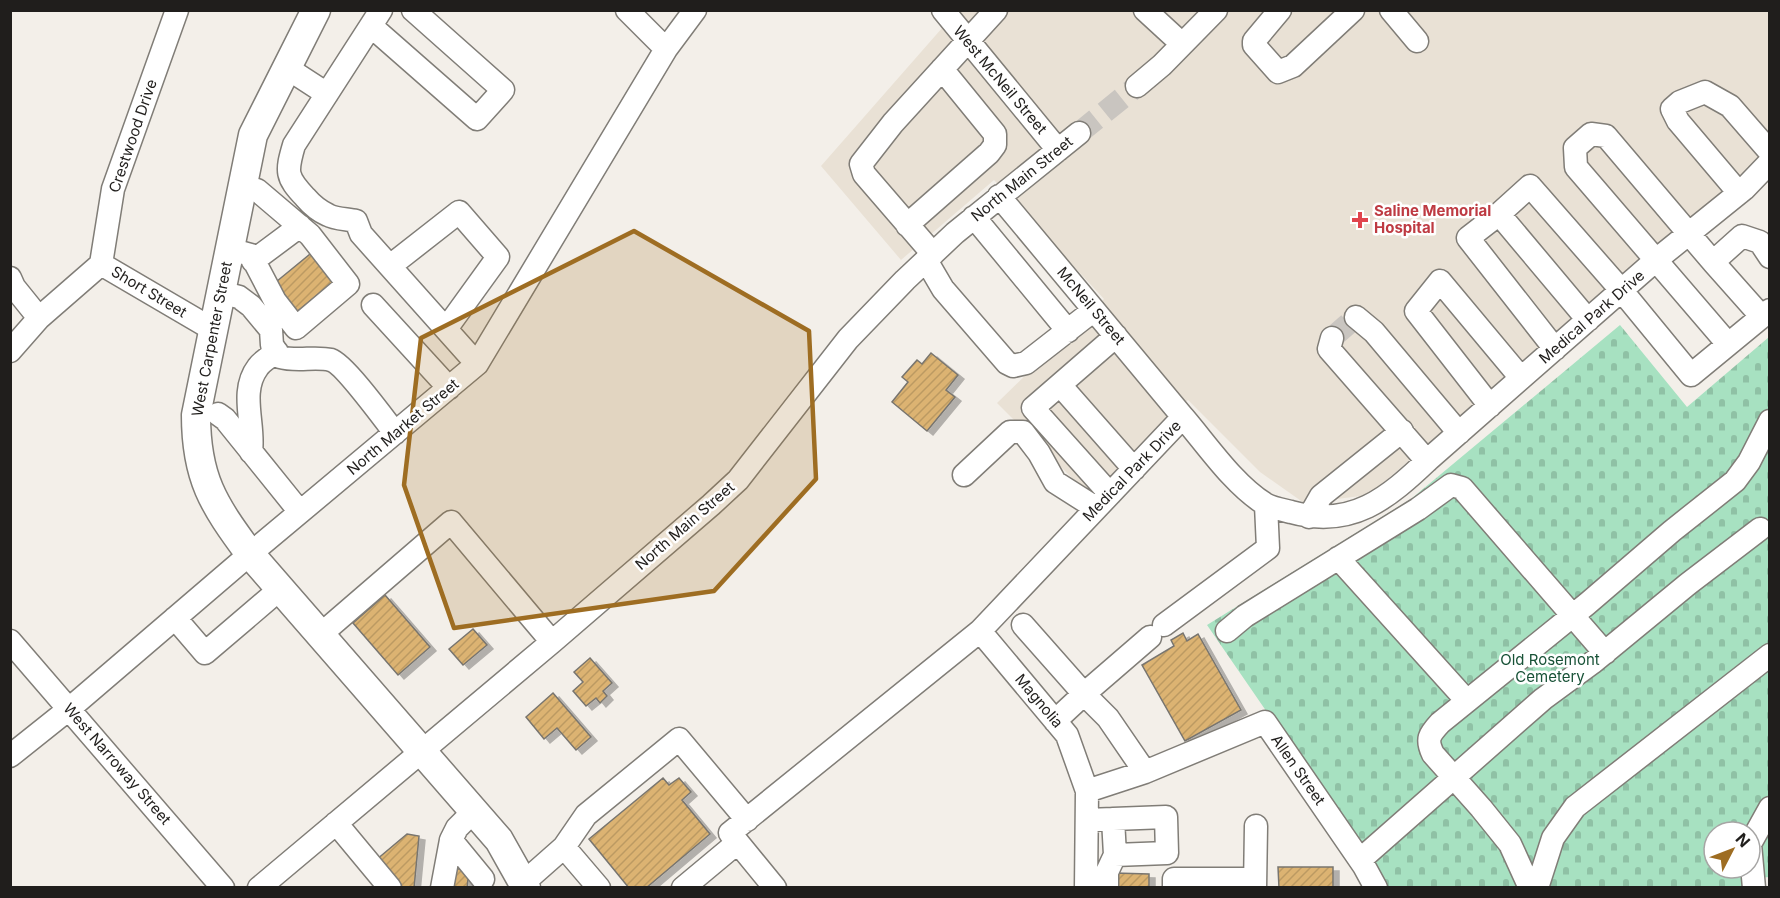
<svg xmlns="http://www.w3.org/2000/svg" width="1780" height="898" viewBox="0 0 1780 898" font-family="Inter,sans-serif">
  <defs>
    <pattern id="cemetery-stones" width="16" height="16" patternUnits="userSpaceOnUse" patternTransform="scale(1.5)"><rect width="16" height="16" fill="#a7e1c1"/><path d="M2 7V4a2 2 0 0 1 4 0v3zM10 15v-3a2 2 0 0 1 4 0v3z" fill="#8fc1a5"/></pattern>
    <pattern id="building-hatch" width="6" height="6" patternUnits="userSpaceOnUse" patternTransform="scale(1.5)"><rect width="6" height="6" fill="#dcb372"/><path d="M-1 1l2-2M0 6l6-6M5 7l2-2" fill="none" stroke="#bc9a62"/></pattern>
    <filter id="shadow"><feDropShadow dx="6" dy="4" stdDeviation="0" flood-color="#0004"/></filter>
  </defs>
  <rect width="100%" height="100%" fill="#f3efe9"/>
  <path fill="#e9e1d5" d="M957,11H1769V151L1369,495L1304,503L1260,472L1188,400L1090,496L997,403L1104,299L994,180L901,260L821,166Z"/>
  <path fill="url(#cemetery-stones)" fill-rule="evenodd" d="M1620,325L1687,407L1769,337L1770,877L1756,878L1757,887H1382L1359,846L1207,625L1411,499ZM1714,832H1750V868H1714Z"/>
  <path fill="url(#building-hatch)" stroke="#78756f" stroke-width="1.5" filter="url(#shadow)" d="M315,250L338,278L294,314L271,286Z
    M931,353L958,375L946,390L955,397L927,431L892,402L908,382L902,377L917,360L922,364Z
    M385,595L430,647L398,675L353,623Z
    M473,629L487,645L463,665L449,649Z
    M1183,633L1187,641L1198,634L1241,710L1185,741L1142,665L1174,646L1171,640Z
    M590,658L612,683L603,691L607,696L600,703L596,698L586,706L573,691L583,682L574,672Z
    M553,693L591,737L576,750L557,728L544,739L526,717Z
    M663,778L669,785L679,778L691,792L682,800L710,834L646,888H629L589,839Z
    M407,834L419,836L414,888H399L376,860Z
    M1278,867H1333V888H1279Z
    M450,868L469,870L467,888H449Z
    M1114,873L1149,874V888H1113Z"/>
  <g fill="none" stroke-linecap="round" stroke-linejoin="round">
    <path stroke="#c9c5c0" stroke-width="22" stroke-dasharray="22 11" stroke-linecap="butt" d="M1079,133L1137,86
      M1332,338L1356,317"/>
    <g stroke="#807d77" stroke-width="25">
      <path id="minor" d="M381,10L294,145C286,172 286,177 305,197C311,204 319,211 328,215C335,219 347,219 356,221L361,234L477,364
        M627,10L666,49
        M943,10L1058,150
        M1145,10L1182,44
        M1280,10L1254,41V45L1278,72L1293,66L1353,10
        M1391,10L1417,41
        M371,26L477,119L503,90L413,10
        M287,68L327,94
        M1137,86L1162,65L1216,10
        M1739,193L1678,121L1672,109L1680,102L1705,92L1730,106L1770,152
        M999,196L1183,417
        M1499,214L1530,186L1622,291L1691,375L1770,310
        M974,217L1068,331
        M907,225L989,153L995,145V134L942,69
        M229,249L251,255L275,301L296,328L348,284L310,235L257,190L242,187
        M933,254L864,174L861,164L893,123L996,10
        M926,260L943,289L1007,363L1013,366L1026,363L1094,310
        M253,261L300,226
        M1713,262L1761,316
        M101,264L113,189L177,10
        M101,264L212,329
        M390,266L459,212L498,257L446,329
        M10,278L14,287L39,318
        M219,292L239,297L251,306L271,330L272,345L280,357C297,362 315,356 331,360C344,364 385,420 395,433
        M373,305L449,388
        M1356,317L1374,332L1459,433
        M1332,338L1329,349L1427,461
        M1728,344L1576,167L1575,148L1591,134L1606,136L1713,262L1742,236L1760,242L1770,257
        M1555,349L1468,238L1499,214L1588,320
        M10,351L39,318L101,264
        M1060,385L1134,469
        M1490,406L1416,311L1440,281L1521,378
        M218,414L225,419L300,512
        M251,452C255,424 239,392 258,367C262,361 271,356 277,352
        M964,475L1010,432H1023L1039,453L1055,482L1096,508
        M1110,494L1033,408L1116,336
        M1309,517L1321,496L1402,431
        M1338,558L1467,701
        M175,618L205,653L280,589
        M1023,625L1084,694L1055,721
        M1164,625L1268,548L1266,505
        M980,631L1067,735L1087,791L1086,888
        M1227,631L1245,616L1418,509L1451,485L1462,488L1605,653
        M320,635L451,522L552,642
        M10,641L223,888
        M10,756L69,709L250,554L477,364L666,49L695,10
        M1145,772L1108,718L1084,694L1150,637
        M1087,791L1145,772L1265,722L1364,866L1376,888
        M474,811L457,828L451,840L483,879
        M1087,820L1166,817L1167,853L1115,855
        M336,823L390,888
        M1360,860L1543,699L1592,663L1688,584L1760,529
        M530,877L564,847
        M259,888L552,642L711,505L738,480L848,339L905,280L955,233L1079,133
        M442,888L451,840
        M599,888L564,847L586,815L679,739L747,820
        M683,888L737,843
        M775,888L730,833L980,631L1183,417C1207,445 1234,485 1265,504C1272,508 1283,510 1291,512C1352,529 1388,498 1429,459L1656,260L1744,189L1770,162
        M1107,888V872L1115,855L1113,819
        M1174,888V879H1255
        M1255,888L1256,826
        M1530,888L1510,844L1481,808L1433,754C1426,739 1429,735 1440,723L1587,604L1672,531L1735,481L1749,462L1770,421
        M1537,888L1553,838L1575,807L1770,655
        M1754,888L1750,844L1770,808"/>
    </g>
    <g stroke="#807d77" stroke-width="31">
      <path id="major" d="M316,10L253,135L196,415C196,478 213,504 250,554L499,840L526,888"/>
    </g>
    <use href="#minor" stroke="#fff" stroke-width="22"/>
    <use href="#major" stroke="#fff" stroke-width="28"/>
  </g>
  <path fill="#9e6d22" fill-opacity="0.2" stroke="#9e6d22" stroke-width="4.5" stroke-linejoin="round" d="M634,231L809,331L816,479L714,591L454,628L404,485L421,338Z"/>
  <path fill="#e0444e" stroke="#fff" stroke-width="2" d="M1357 211h6v6h6v6h-6v6h-6v-6h-6v-6h6z"/>
  <g text-anchor="middle" stroke-width="5" stroke-linejoin="round" paint-order="stroke">
    <g font-size="15" fill="#201e1c" stroke="#fff">
      <text transform="translate(1000 80) rotate(50)" y="5">West McNeil Street</text>
      <text transform="translate(133 136) rotate(-71)" y="5">Crestwood Drive</text>
      <text transform="translate(1022 179) rotate(-39)" y="5">North Main Street</text>
      <text transform="translate(149 292) rotate(31)" y="5">Short Street</text>
      <text transform="translate(1091 306) rotate(50)" y="5">McNeil Street</text>
      <text transform="translate(1592 317) rotate(-41)" y="5">Medical Park Drive</text>
      <text transform="translate(212 339) rotate(-79)" y="5">West Carpenter Street</text>
      <text transform="translate(403 427) rotate(-40)" y="5">North Market Street</text>
      <text transform="translate(1132 471) rotate(-46)" y="5">Medical Park Drive</text>
      <text transform="translate(685 526) rotate(-41)" y="5">North Main Street</text>
      <text transform="translate(1039 701) rotate(50)" y="5">Magnolia</text>
      <text transform="translate(117 764) rotate(49)" y="5">West Narroway Street</text>
      <text transform="translate(1298 770) rotate(55)" y="5">Allen Street</text>
    </g>
    <g font-size="15" font-weight="bold" fill="#be3a42" stroke="#fff" text-anchor="start">
      <text x="1374" y="216">Saline Memorial<tspan x="1374" dy="17">Hospital</tspan></text>
    </g>
    <g font-size="15" fill="#185237" stroke="#fff">
      <text x="1550" y="665">Old Rosemont<tspan x="1550" dy="17">Cemetery</tspan></text>
    </g>
  </g>
  <rect width="1780" height="898" fill="none" stroke="#201e1c" stroke-width="24"/>
  <g transform="translate(1732 850) rotate(48)"><circle r="28" fill="#ffffff" stroke="#a6a5a4" stroke-width="1.5"/>
  <path d="M0-4.5L10 22L0 15L-10 22Z" fill="#9e6d22"/>
  <text y="-9" font-size="16" font-weight="bold" text-anchor="middle" fill="#201e1c">N</text>
  </g>
</svg>
